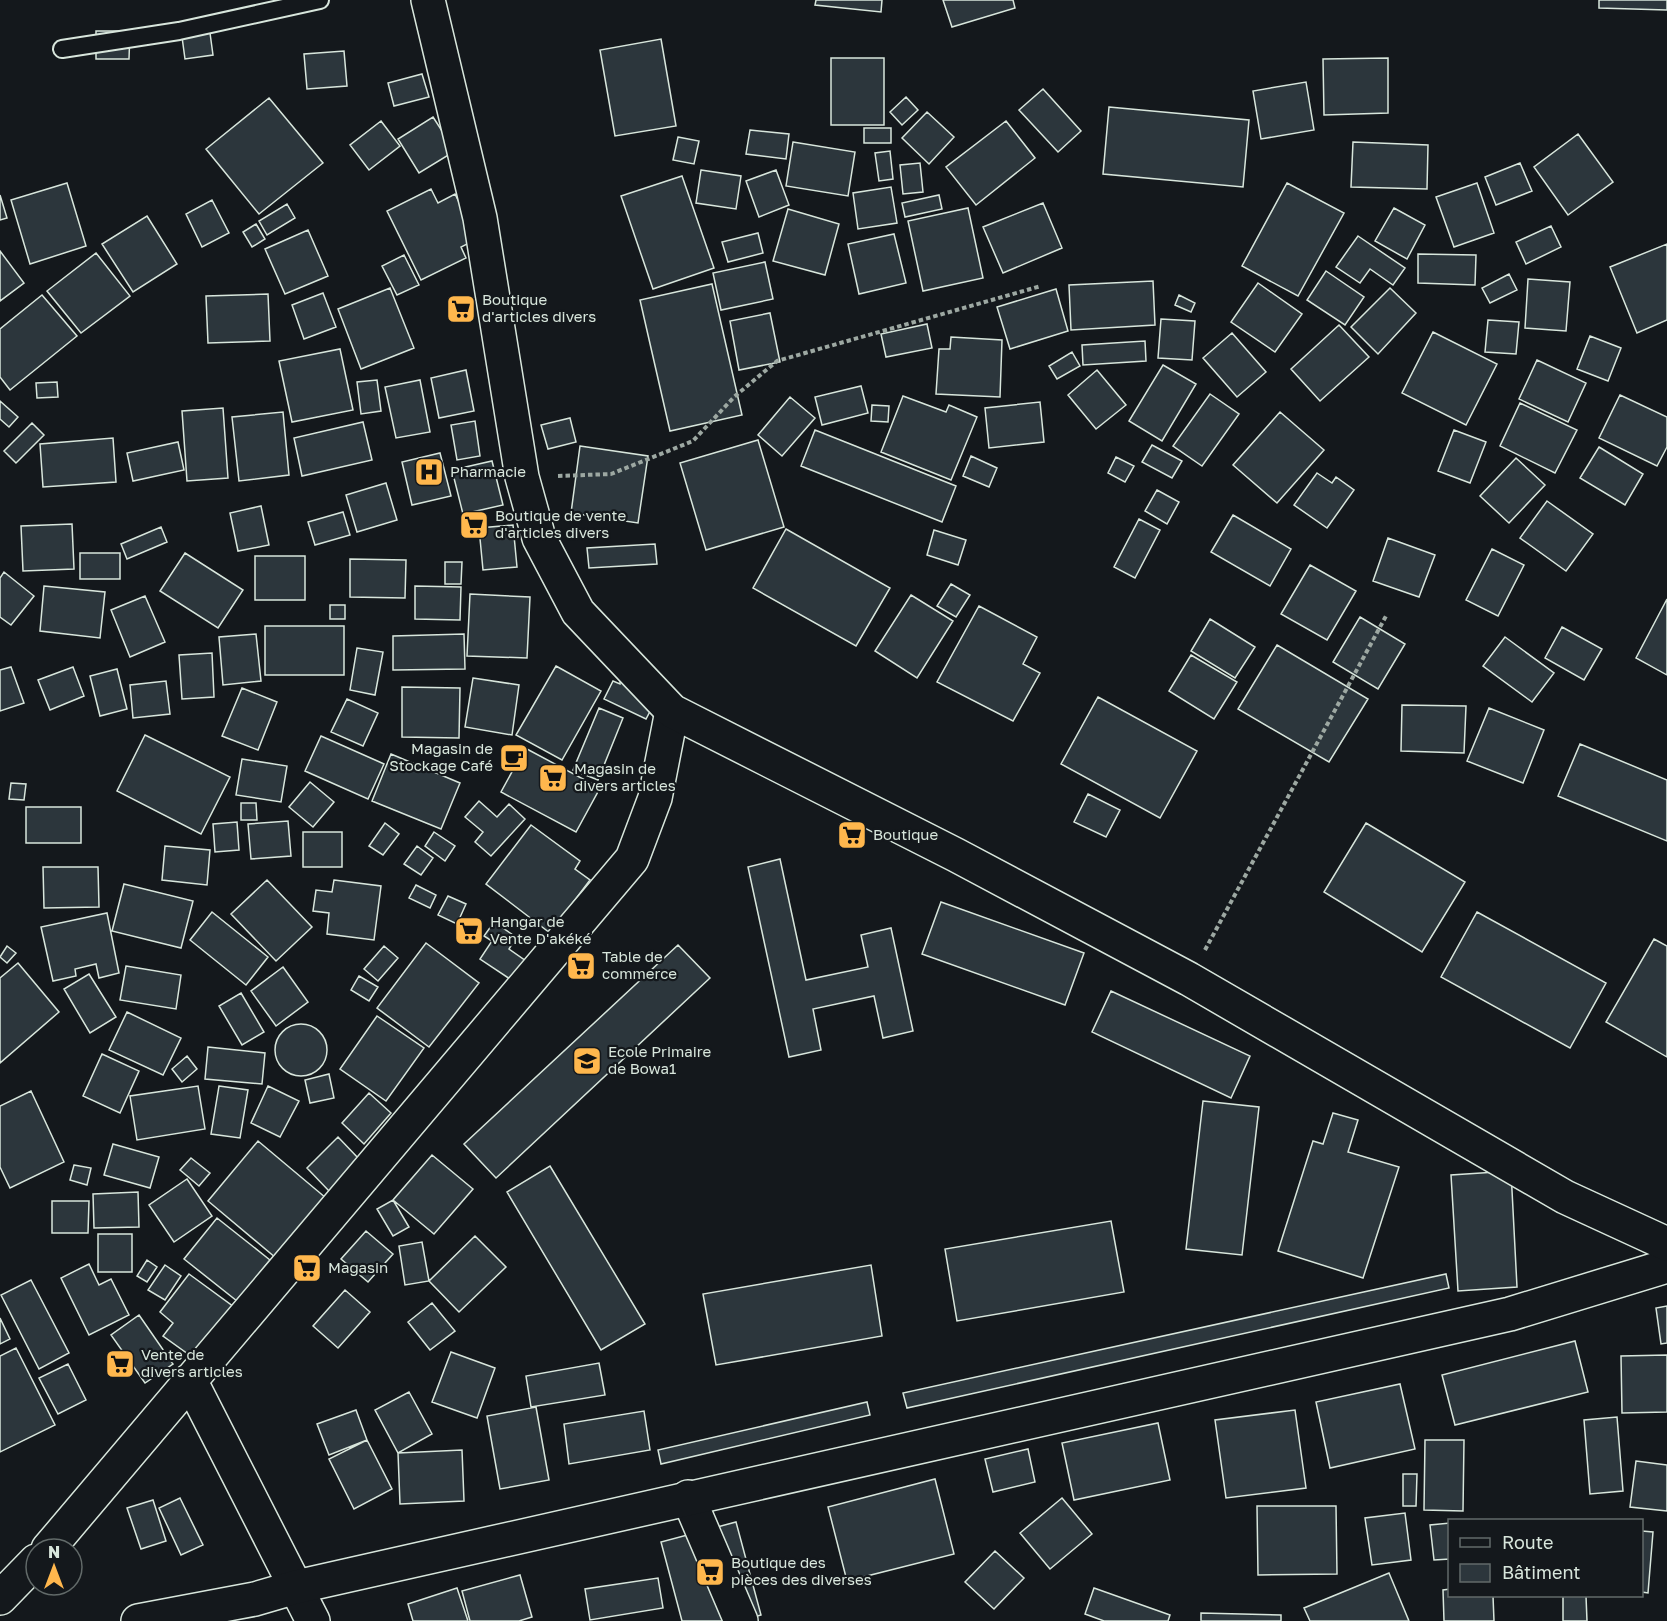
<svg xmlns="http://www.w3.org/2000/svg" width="1667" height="1621" viewBox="0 0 1667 1621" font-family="'Golos Text',sans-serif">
  <rect width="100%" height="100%" fill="#14181c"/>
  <path fill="#2c363c" stroke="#d8e6dc" stroke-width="1.5" d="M816,0H882L881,12L815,5Z
    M943,0H1013L1015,8L952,27Z
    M1599,0H1667V10L1599,8Z
    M96,31H130L129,59H96Z
    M210,33L213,55L185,59L182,37Z
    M661,39L676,126L615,136L600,50Z
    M344,51L347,86L307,89L304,54Z
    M831,58H884V125H831Z
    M1388,58V113L1324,115L1323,59Z
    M422,74L429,97L394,106L388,83Z
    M1306,82L1314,130L1261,139L1253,91Z
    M1043,89L1081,131L1058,152L1019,110Z
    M906,97L918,110L902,125L890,112Z
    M269,98L323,163L259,214L206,149Z
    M1109,107L1249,120L1243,187L1103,174Z
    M927,112L954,137L929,164L902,138Z
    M433,117L455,151L419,173L398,139Z
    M381,121L400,146L369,170L350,145Z
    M1006,121L1035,158L976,205L946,167Z
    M864,128H891V143H864Z
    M750,130L789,134L786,159L746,154Z
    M1578,134L1613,182L1568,215L1534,167Z
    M678,137L699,141L694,164L673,160Z
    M793,142L855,152L848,196L786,186Z
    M1353,142L1428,145L1427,189L1351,187Z
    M890,151L893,179L879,181L875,153Z
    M920,163L923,192L903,194L900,165Z
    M1520,163L1532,191L1496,205L1485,177Z
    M701,170L741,176L736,209L696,203Z
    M776,170L789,205L759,217L746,181Z
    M682,176L714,268L653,289L621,196Z
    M67,183L86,246L30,264L11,200Z
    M1287,183L1344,213L1298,296L1242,266Z
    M1477,183L1494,233L1454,247L1436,197Z
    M891,187L897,223L858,229L853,193Z
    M431,189L438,203L455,194L477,239L461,247L466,258L421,280L387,211Z
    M0,195L7,218L0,220Z
    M939,195L942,209L905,217L902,203Z
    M212,200L229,233L202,247L186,214Z
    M1043,203L1062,248L1003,273L983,227Z
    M287,204L295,218L267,235L259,221Z
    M968,208L983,278L923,291L908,221Z
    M1394,208L1425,225L1407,259L1375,241Z
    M788,209L839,224L825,275L773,261Z
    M147,216L177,264L133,292L102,244Z
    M256,224L265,239L252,247L243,232Z
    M1551,226L1561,247L1526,264L1516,242Z
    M308,230L328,276L285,294L265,249Z
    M758,233L763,253L728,262L722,242Z
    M894,234L906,283L859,294L848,244Z
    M1358,236L1405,268L1393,285L1370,269L1360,283L1336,267Z
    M1667,244V320L1637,333L1610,267Z
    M0,251L24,283L0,301Z
    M96,253L130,296L81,333L47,291Z
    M1418,254L1476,255L1475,285L1418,283Z
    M404,255L419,285L397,295L382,266Z
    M765,262L773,299L721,310L713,273Z
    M1326,271L1364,297L1345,325L1307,300Z
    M1509,274L1517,290L1490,303L1482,288Z
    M1528,279L1570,282L1566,331L1525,328Z
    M1153,281L1155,325L1071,330L1069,285Z
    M1258,283L1302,314L1275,352L1231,322Z
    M712,284L742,415L670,431L640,300Z
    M390,288L414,348L361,369L338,309Z
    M1390,288L1416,313L1378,354L1351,327Z
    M1056,289L1068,331L1010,349L997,307Z
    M323,293L336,327L304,339L292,305Z
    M268,294L270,341L208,343L206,296Z
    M42,295L77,336L10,390L0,377V329Z
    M1179,295L1195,303L1191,312L1175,305Z
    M770,313L780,362L739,370L730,321Z
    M1161,319L1195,321L1192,360L1158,358Z
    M1488,320L1519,322L1516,354L1485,352Z
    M927,324L932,348L886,357L881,334Z
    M1339,325L1369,357L1320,401L1291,369Z
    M1433,332L1497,364L1466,425L1402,393Z
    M1232,333L1266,372L1237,397L1203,358Z
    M1590,336L1621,348L1608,381L1577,369Z
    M951,337L1002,340L1000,397L936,394L939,349H950Z
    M1145,341L1146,361L1083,365L1082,345Z
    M340,349L353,410L292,422L279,361Z
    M1072,352L1080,366L1057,379L1049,366Z
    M1537,360L1586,383L1568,422L1519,399Z
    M1163,365L1196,384L1162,441L1129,421Z
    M466,370L474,411L439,418L431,378Z
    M1097,370L1126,405L1096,429L1068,395Z
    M377,380L381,411L361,414L357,382Z
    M420,380L430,432L396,438L385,387Z
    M57,382L58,397L37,398L36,383Z
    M861,386L868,413L822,425L815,397Z
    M1210,394L1239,414L1202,466L1173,446Z
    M1620,395L1667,417V447L1657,466L1599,438Z
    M903,396L946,412L949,405L977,417L951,480L881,452Z
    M790,397L815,418L782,456L758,435Z
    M0,401L18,417L9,427L0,419Z
    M1040,402L1044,442L989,448L985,408Z
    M1520,403L1577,430L1555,473L1500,446Z
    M872,405L889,406L888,422L871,421Z
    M223,408L228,478L187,481L182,411Z
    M283,412L289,475L239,481L232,417Z
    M1280,412L1324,450L1277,503L1233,465Z
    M570,418L576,442L548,449L541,425Z
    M475,421L480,456L457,460L451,425Z
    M363,422L372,460L302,476L294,438Z
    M32,423L44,435L16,463L4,451Z
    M815,430L956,486L942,522L801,466Z
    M1454,430L1486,442L1470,483L1438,471Z
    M113,438L116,482L43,487L40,444Z
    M758,440L784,527L706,550L680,463Z
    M178,442L184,470L133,481L127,453Z
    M1152,445L1182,461L1172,478L1142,462Z
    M580,446L648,456L638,523L571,513Z
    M1599,447L1643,474L1625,505L1580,478Z
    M440,453L451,496L412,505L402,462Z
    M971,456L997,468L989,487L963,476Z
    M1116,457L1134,466L1125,482L1108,473Z
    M1516,458L1545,485L1509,523L1480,496Z
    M492,461L503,505L463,514L452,470Z
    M1317,473L1332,483L1336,477L1354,490L1327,528L1294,505Z
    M386,483L397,520L357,532L346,495Z
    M1157,490L1179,502L1167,524L1145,511Z
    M1547,501L1593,534L1566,571L1520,538Z
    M261,506L269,545L238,551L230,513Z
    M343,512L350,535L315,545L308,522Z
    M1233,515L1291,549L1270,586L1211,552Z
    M1139,519L1160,530L1135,578L1114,567Z
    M72,524L74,569L23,571L21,526Z
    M513,525L517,567L483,570L479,528Z
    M161,527L167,542L127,559L121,544Z
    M786,529L890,588L856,646L753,588Z
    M934,530L966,540L958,565L927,555Z
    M1388,538L1435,555L1419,597L1373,581Z
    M655,544L657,564L589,568L587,548Z
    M1492,549L1524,565L1498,616L1466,600Z
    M80,553H120V579H80Z
    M185,553L243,590L218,628L160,591Z
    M255,556H305V600H255Z
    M350,559L406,560L405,598L350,597Z
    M445,562H462L461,584H445Z
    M1310,565L1356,591L1327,640L1281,614Z
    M4,572L34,596L11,625L0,617V578Z
    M951,584L970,595L956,617L937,606Z
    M44,586L105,592L100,638L40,631Z
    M415,586L461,587L460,620L415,619Z
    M470,594L530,597L527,658L467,656Z
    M911,595L953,621L917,678L875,651Z
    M145,596L165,642L130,657L111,610Z
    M1667,599V675L1636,658Z
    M330,605H345V619H330Z
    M979,606L1037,637L1023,664L1040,673L1013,721L937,682Z
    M1360,617L1405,644L1378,689L1333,662Z
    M1210,619L1255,647L1235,678L1191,651Z
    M265,626H344V675H265Z
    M1562,627L1602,649L1584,680L1545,658Z
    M256,634L261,681L223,685L219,637Z
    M464,634L465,669L393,670V636Z
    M1505,637L1554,673L1532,702L1483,666Z
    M1277,645L1368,699L1329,762L1238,709Z
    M357,648L383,652L375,695L350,690Z
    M212,653L214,697L182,699L179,655Z
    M1191,655L1237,682L1214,719L1169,691Z
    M556,666L601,691L562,760L516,735Z
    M11,667L24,703L0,711V670Z
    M73,667L84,696L50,710L38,680Z
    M117,669L127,709L100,716L90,676Z
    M621,674L655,702L646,719L604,699L613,681L620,684Z
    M473,678L519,685L512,735L465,727Z
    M166,681L170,714L133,718L130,685Z
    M402,687L460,688L459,738L402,737Z
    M242,688L277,702L258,750L222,736Z
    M1098,697L1197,751L1160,818L1061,764Z
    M347,699L378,713L363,746L331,732Z
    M1402,705L1466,706L1464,753L1401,751Z
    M599,708L623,718L598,780L573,770Z
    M1489,708L1544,730L1523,783L1467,761Z
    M145,735L230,777L201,834L117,791Z
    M321,736L384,764L368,799L305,771Z
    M1580,744L1667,780V841L1558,796Z
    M525,748L600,788L576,832L501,792Z
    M391,754L460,783L441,829L372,801Z
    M242,759L287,766L281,802L236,795Z
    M310,782L334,802L313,827L289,807Z
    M11,783L26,784L24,800L9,799Z
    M1088,794L1120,810L1106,837L1074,822Z
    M479,801L497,817L509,804L525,819L491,856L475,842L483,832L465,817Z
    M241,803H256L257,820H241Z
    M26,807H81V843H26Z
    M288,821L291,856L251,859L248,824Z
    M237,822L239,850L215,852L213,824Z
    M385,823L399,834L383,855L369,846Z
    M1366,823L1465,882L1422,952L1324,892Z
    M531,825L580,861L575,869L590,880L550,933L486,884Z
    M303,832H342V867H303Z
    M434,832L455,846L445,861L425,846Z
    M165,846L210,850L207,885L162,880Z
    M417,846L433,858L421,875L404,864Z
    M780,859L806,980L868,967L861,935L891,928L913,1031L883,1038L874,996L813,1009L821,1050L789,1057L748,867Z
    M43,867H98L99,907L44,908Z
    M267,880L312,927L276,961L231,914Z
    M334,880L381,886L374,940L327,934L329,913L313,911L316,890L332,892Z
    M124,884L193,901L181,948L112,931Z
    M416,885L436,895L430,908L409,898Z
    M448,896L466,904L457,924L438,915Z
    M941,902L1084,953L1065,1005L922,954Z
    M212,912L268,957L246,985L190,940Z
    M1477,912L1606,983L1570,1048L1441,977Z
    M107,913L119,973L99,978L96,964L75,969L76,976L53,981L41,927Z
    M494,922L516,937L509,949L526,961L513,981L480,959L492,941L484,936Z
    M1654,939L1667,946V1057L1606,1022Z
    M426,943L479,983L429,1047L377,1008Z
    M678,945L710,978L496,1178L464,1144Z
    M7,946L16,953L7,963L0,957Z
    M384,946L398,958L378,981L364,969Z
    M18,963L59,1012L0,1063V978Z
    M126,966L181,975L176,1009L120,1000Z
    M283,967L308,1002L276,1026L251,991Z
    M89,974L116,1017L90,1033L64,989Z
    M359,976L378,987L369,1001L351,990Z
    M1111,991L1250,1056L1231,1098L1092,1032Z
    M241,993L264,1032L242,1045L219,1006Z
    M127,1012L181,1038L163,1075L109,1050Z
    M377,1016L424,1048L386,1101L340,1069Z
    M275 1050a26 26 0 1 1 52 0a26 26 0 1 1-52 0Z
    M208,1047L265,1053L262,1084L205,1079Z
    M102,1054L139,1071L120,1113L83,1096Z
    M187,1056L197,1069L182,1082L172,1069Z
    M329,1074L334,1098L310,1103L305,1080Z
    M198,1086L205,1129L137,1140L130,1096Z
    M219,1086L248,1090L240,1138L211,1134Z
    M268,1086L299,1101L280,1137L251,1123Z
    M31,1091L64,1162L10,1188L0,1167V1106Z
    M369,1093L391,1113L364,1144L342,1123Z
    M1203,1101L1259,1107L1242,1255L1186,1249Z
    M1333,1113L1358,1120L1348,1152L1399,1167L1363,1278L1278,1251L1313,1141L1323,1144Z
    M338,1137L360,1160L329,1191L307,1168Z
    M258,1141L326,1198L276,1258L208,1201Z
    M113,1144L159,1157L150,1188L104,1175Z
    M432,1155L473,1189L434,1234L393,1200Z
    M191,1158L210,1173L199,1186L180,1170Z
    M74,1165L91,1168L87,1185L70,1180Z
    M550,1166L645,1324L601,1350L507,1192Z
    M1511,1171L1517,1287L1458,1291L1451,1175Z
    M187,1179L212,1216L174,1242L149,1205Z
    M138,1192L139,1227L94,1228L93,1194Z
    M393,1200L409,1227L393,1236L377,1209Z
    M52,1201H89L88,1233H52Z
    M217,1218L270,1260L237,1301L184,1259Z
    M1111,1221L1124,1292L957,1321L945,1249Z
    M366,1231L393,1254L368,1282L341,1259Z
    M98,1234H132V1272H98Z
    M475,1236L506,1267L459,1312L429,1281Z
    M422,1242L429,1281L405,1285L399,1246Z
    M147,1260L157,1267L147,1282L137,1276Z
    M89,1264L99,1285L111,1279L129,1315L89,1335L61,1278Z
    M165,1265L181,1276L165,1300L148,1290Z
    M871,1265L882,1336L716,1365L703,1294Z
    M189,1274L234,1307L195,1359L163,1336L173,1323L160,1312Z
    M1446,1274L1449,1288L907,1408L903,1393Z
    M31,1280L69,1353L39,1369L1,1295Z
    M345,1290L370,1312L338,1348L313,1326Z
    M432,1303L455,1331L430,1350L408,1322Z
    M1667,1306V1343L1661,1344L1656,1308Z
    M139,1315L173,1364L145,1383L111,1335Z
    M0,1318L10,1339L0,1344Z
    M1575,1341L1588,1392L1455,1425L1442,1375Z
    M16,1348L55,1425L0,1452V1356Z
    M451,1352L495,1368L477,1418L432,1402Z
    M1667,1355V1412L1622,1413L1621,1356Z
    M599,1363L605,1395L531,1407L526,1376Z
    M68,1364L86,1400L58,1414L39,1378Z
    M1400,1384L1415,1449L1330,1468L1316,1402Z
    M409,1392L432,1434L398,1453L375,1410Z
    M867,1402L870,1415L661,1464L658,1450Z
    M536,1407L549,1480L500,1489L487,1416Z
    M356,1410L367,1440L329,1455L317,1424Z
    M1295,1410L1306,1488L1226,1498L1215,1420Z
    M644,1411L650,1450L569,1464L564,1424Z
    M1617,1417L1623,1491L1590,1494L1584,1420Z
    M1158,1423L1170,1480L1074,1500L1062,1443Z
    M367,1440L392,1489L354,1509L329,1459Z
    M1425,1440H1464L1463,1511L1424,1510Z
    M1028,1449L1035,1482L993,1492L985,1459Z
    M462,1450L464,1501L400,1504L398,1453Z
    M1636,1461L1667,1465V1511L1630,1507Z
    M1403,1474H1417L1416,1506H1403Z
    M935,1479L954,1554L847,1581L828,1507Z
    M180,1498L203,1545L181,1555L159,1508Z
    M1062,1498L1092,1534L1050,1569L1020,1533Z
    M153,1500L166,1541L141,1549L127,1508Z
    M1257,1506H1336L1337,1574L1258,1575Z
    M1405,1513L1411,1560L1372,1565L1365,1518Z
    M736,1522L761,1615L740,1621H682L661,1542Z
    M1450,1523V1559L1434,1560L1430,1525Z
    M1642,1531L1653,1532L1648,1593L1642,1592Z
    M995,1551L1024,1578L994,1609L965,1582Z
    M1389,1573L1409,1621H1310L1304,1608Z
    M520,1575L532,1617L519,1621H470L462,1591Z
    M658,1578L663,1608L590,1620L585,1589Z
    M457,1588L468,1621H413L408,1604Z
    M1094,1588L1170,1615L1168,1621H1104L1085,1614Z
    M1450,1589V1596H1493L1494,1621H1444L1443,1590Z
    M1563,1596H1586L1587,1621H1563Z
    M1201,1613L1281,1615V1621H1201Z"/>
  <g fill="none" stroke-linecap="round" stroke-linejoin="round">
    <g stroke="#d8e6dc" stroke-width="20">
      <path id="service" d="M62,49L179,31L320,0"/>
    </g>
    <g stroke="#d8e6dc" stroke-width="36">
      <path id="minor" d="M190,1380L313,1621
        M688,1497L741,1621
        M48,1549L632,859L655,798L672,711
        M0,1598L36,1561"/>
    </g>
    <g stroke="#d8e6dc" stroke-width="36">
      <path id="secondary" d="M138,1621L255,1599L296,1587L1510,1314L1667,1266"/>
    </g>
    <g stroke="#d8e6dc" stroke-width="36">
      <path id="trunk" d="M428,0L480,218L522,477L539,538L578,612L672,711L956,855L1189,979L1565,1197L1667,1244"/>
    </g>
    <path stroke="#9da8a2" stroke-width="4" stroke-dasharray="4.5 3" stroke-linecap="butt" d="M558,476L611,474L693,441L734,397L777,361L1041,286
      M1205,950L1386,616"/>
    <use href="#service" stroke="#14181c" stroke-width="16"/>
    <use href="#minor" stroke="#14181c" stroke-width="33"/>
    <use href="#secondary" stroke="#14181c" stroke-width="33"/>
    <use href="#trunk" stroke="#14181c" stroke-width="33"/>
  </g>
  <defs>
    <g id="supermarket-square" transform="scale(1.5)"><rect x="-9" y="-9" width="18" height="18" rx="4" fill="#ffb74d" stroke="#14181c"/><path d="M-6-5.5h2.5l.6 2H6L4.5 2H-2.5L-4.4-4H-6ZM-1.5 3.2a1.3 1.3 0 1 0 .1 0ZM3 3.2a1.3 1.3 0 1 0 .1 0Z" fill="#111"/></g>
    <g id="hospital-square" transform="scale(1.5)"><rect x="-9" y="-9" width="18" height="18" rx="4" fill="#ffb74d" stroke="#14181c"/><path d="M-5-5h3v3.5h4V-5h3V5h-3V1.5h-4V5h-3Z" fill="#111"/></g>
    <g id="cafe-square" transform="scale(1.5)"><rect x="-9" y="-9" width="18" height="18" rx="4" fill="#ffb74d" stroke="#14181c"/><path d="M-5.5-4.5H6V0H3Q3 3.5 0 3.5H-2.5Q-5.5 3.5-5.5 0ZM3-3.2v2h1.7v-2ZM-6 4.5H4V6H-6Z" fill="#111"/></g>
    <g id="school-square" transform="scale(1.5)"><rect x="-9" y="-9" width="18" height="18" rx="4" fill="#ffb74d" stroke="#14181c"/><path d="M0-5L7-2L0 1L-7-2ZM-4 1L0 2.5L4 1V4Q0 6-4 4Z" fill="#111"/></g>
  </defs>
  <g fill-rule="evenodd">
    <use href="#supermarket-square" x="461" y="309"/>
    <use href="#hospital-square" x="429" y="472"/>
    <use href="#supermarket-square" x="474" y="525"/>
    <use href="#cafe-square" x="514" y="758"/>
    <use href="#supermarket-square" x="553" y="778"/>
    <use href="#supermarket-square" x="852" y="835"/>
    <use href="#supermarket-square" x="469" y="931"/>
    <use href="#supermarket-square" x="581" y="966"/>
    <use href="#school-square" x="587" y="1061"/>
    <use href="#supermarket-square" x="307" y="1268"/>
    <use href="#supermarket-square" x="120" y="1364"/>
    <use href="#supermarket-square" x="710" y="1572"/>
  </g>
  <g text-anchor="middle" stroke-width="4.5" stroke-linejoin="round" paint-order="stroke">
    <g font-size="15" fill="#d8e6dc" stroke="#14181c" text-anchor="start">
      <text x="482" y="305">Boutique<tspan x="482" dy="17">d'articles divers</tspan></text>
      <text x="450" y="477">Pharmacie</text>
      <text x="495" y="521">Boutique de vente<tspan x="495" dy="17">d'articles divers</tspan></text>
      <text x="493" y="754" text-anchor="end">Magasin de<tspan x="493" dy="17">Stockage Café</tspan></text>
      <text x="574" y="774">Magasin de<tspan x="574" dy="17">divers articles</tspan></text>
      <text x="873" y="840">Boutique</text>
      <text x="490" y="927">Hangar de<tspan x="490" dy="17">Vente D'akéké</tspan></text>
      <text x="602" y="962">Table de<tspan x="602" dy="17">commerce</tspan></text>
      <text x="608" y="1057">Ecole Primaire<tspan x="608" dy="17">de Bowa1</tspan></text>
      <text x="328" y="1273">Magasin</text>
      <text x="141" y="1360">Vente de<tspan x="141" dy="17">divers articles</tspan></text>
      <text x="731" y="1568">Boutique des<tspan x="731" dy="17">pièces des diverses</tspan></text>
    </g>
  </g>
  <rect x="1448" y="1519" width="195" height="78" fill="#14181c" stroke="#626a69" stroke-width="1.5"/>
  <rect x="1460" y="1538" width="30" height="9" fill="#14181c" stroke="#626a69" stroke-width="1.5"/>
  <text x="1502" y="1549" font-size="18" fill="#d8e6dc">Route</text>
  <rect x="1460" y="1564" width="30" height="18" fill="#2c363c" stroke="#626a69" stroke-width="1.5"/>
  <text x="1502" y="1579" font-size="18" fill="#d8e6dc">Bâtiment</text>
  <g transform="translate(54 1567)"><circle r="28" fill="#14181c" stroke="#626a69" stroke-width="1.5"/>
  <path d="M0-4.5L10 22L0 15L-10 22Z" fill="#ffb74d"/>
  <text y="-9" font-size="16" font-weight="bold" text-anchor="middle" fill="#d8e6dc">N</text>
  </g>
</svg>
